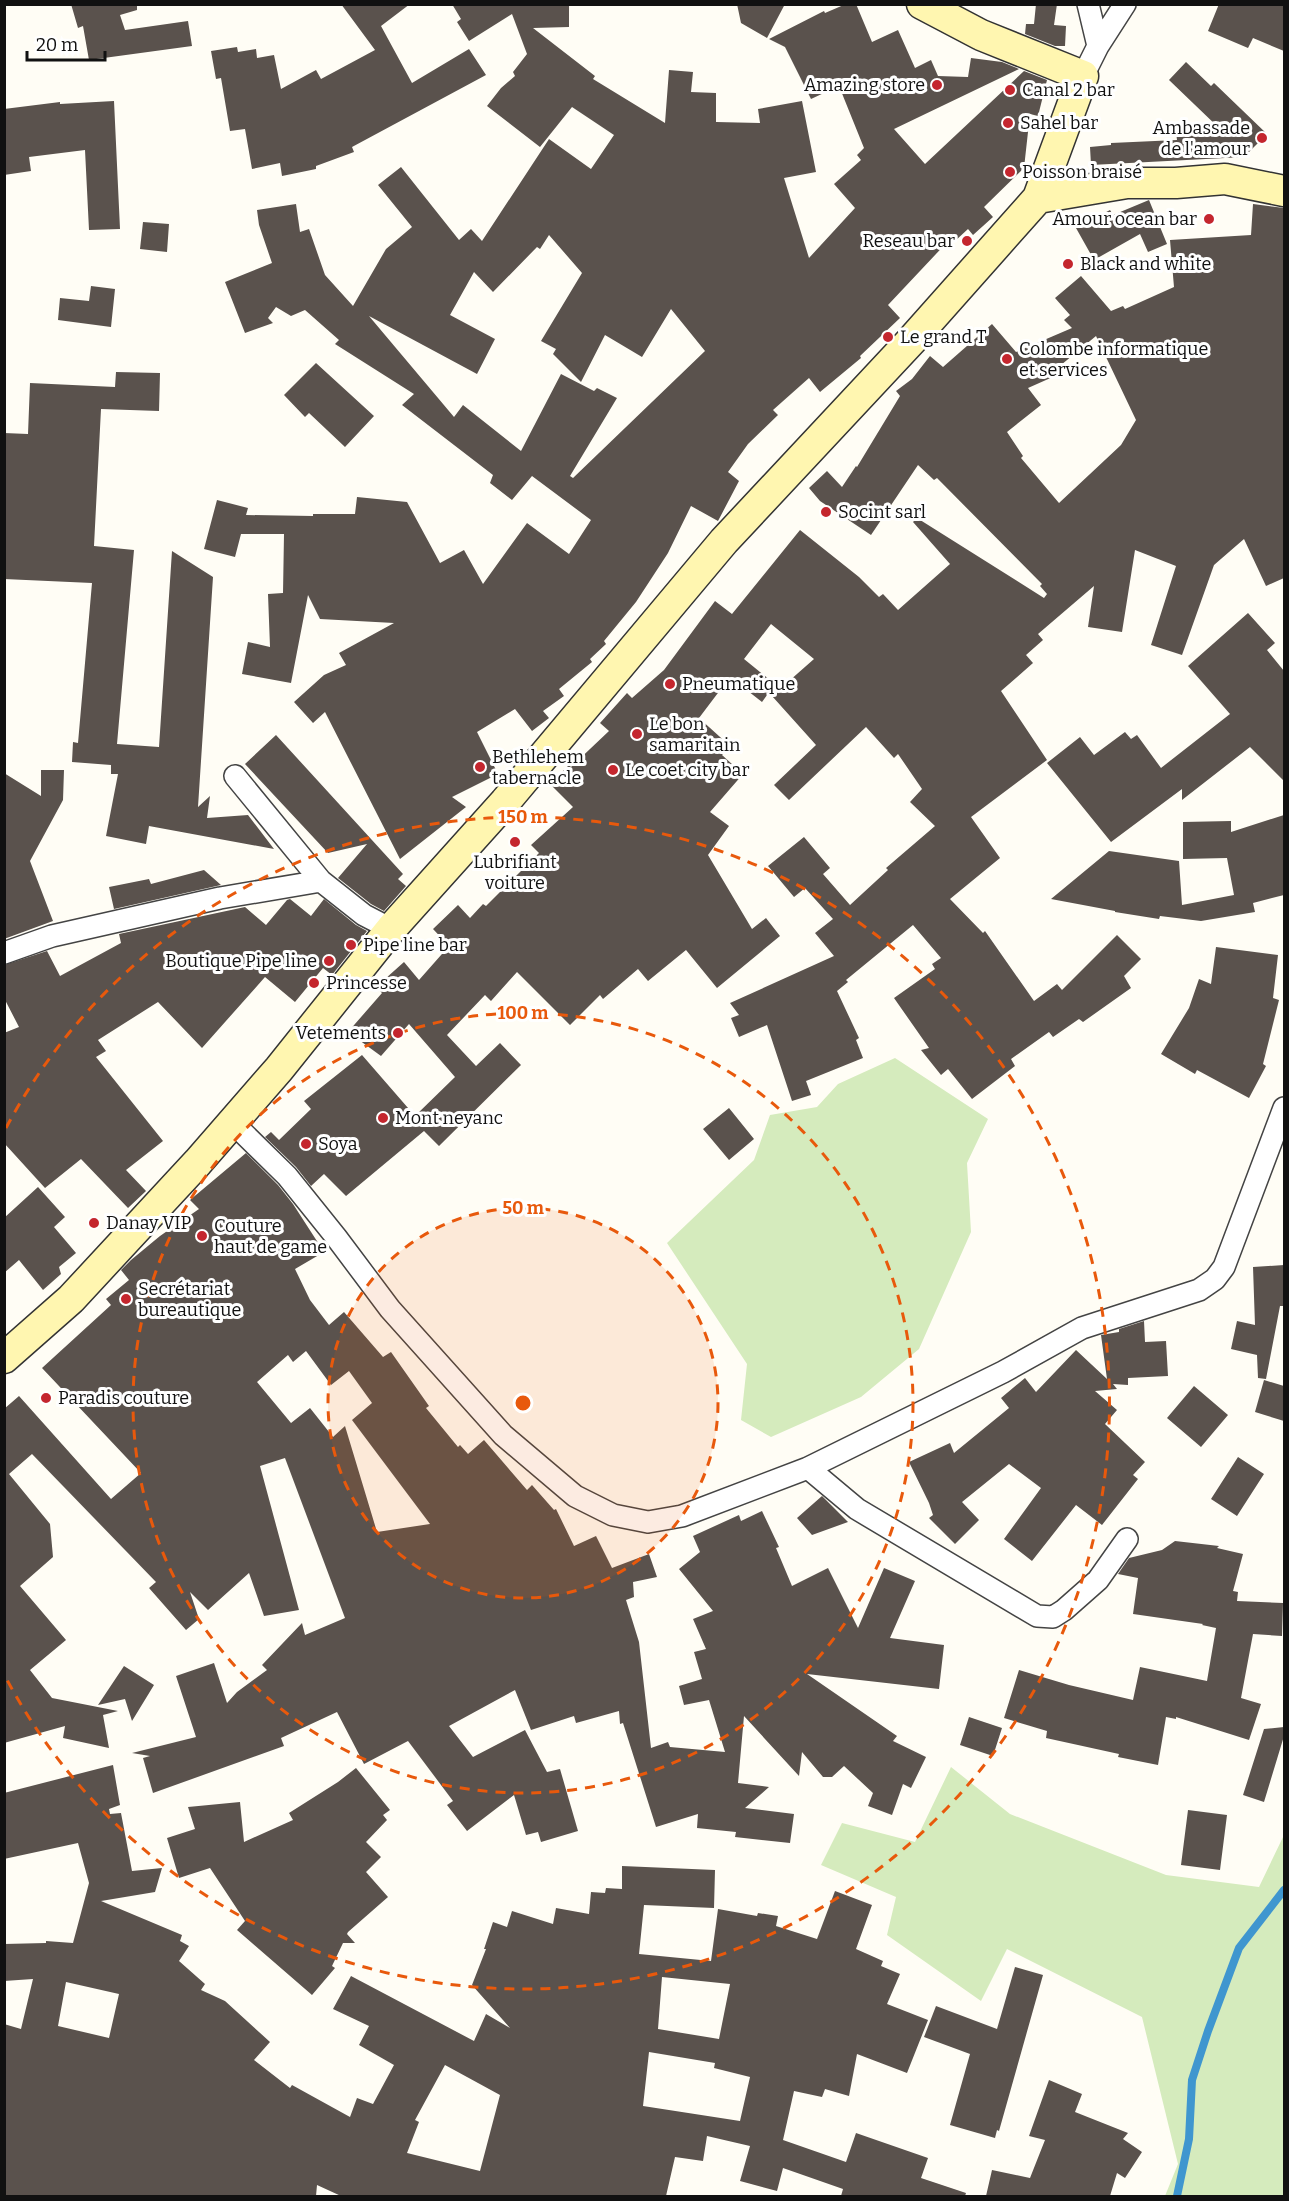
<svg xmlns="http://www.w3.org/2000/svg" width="1289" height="2201" viewBox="0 0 1289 2201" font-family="Bitter,serif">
  <rect width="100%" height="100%" fill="#fffdf5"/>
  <path fill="#d5ebbd" d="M895,1058L988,1119L967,1163L971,1232L919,1349L861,1397L771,1437L741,1420L747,1364L667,1243L754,1160L770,1115L817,1107L838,1084Z
    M951,1767L1010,1814L1166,1875L1259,1887L1284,1835V2196H1165L1178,2164L1142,2017L1007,1949L981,2001L887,1935L896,1897L821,1865L842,1823L915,1842Z"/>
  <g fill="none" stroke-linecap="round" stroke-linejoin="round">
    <path stroke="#3f96cf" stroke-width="8" d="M1177,2196L1189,2139L1192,2080L1208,2031L1239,1948L1284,1890"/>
  </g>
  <path fill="#5a524d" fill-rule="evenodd" d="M71,4H137V10L120,15L125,30L188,21L192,46L89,60L83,26L78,28Z
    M341,4H410L381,26L412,83L469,49L486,75L352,147L354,152L316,166V169L282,176L280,163L252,169L245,129L230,131L221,78L216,79L211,51L237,47L238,52L256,49L257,58L274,55L281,89L316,70L321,79L375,50Z
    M452,4H569V27L533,28L595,76L593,79L665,123L669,70L693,72L691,92L716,93V122L760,123L758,109L802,101L816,172L784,178L809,258L855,208L834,184L861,160L857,155L864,148L839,86L811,99L785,47L769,39L824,11L825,13L846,4H856L872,42L898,30L915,68L931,60L938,76L968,77L971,58L1002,62L1019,69L894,129L925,164L1024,71L1047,80L1038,116L1030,114L1024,168L984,207L993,217L973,235L968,229L955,241L952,237L888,305L900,318L860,356L861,358L820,392L809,378L773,410L778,415L748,444L728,472L739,481L718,521L691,506L668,553L636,602L604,641L606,644L590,659L592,662L559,689L564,696L543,711L549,718L532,731L515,709L477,732L498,774L452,797L466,807L400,859L325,712L313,723L294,702L324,675L346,665L339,653L394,623L320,619L308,595L291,683L242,674L248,642L270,647L268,594L283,593L284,534H241L235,557L204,549L217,500L248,508L246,515L313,516V514H355L357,497L407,502L440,563L464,550L483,584L527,523L569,554L591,520L532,476L512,500L490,483L493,475L402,405L414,394L335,344L339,340L305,310L291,316L276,307L268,318L273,323L245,333L225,282L272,263L259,225L257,210L296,204L300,232L309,229L325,275L353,306L386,249L412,227L378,185L401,167L459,240L471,229L482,241L549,139L591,169L614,135L572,107L540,147L487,106L501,88L515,76L513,72L527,54L512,14L469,41L457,22L461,19ZM549,235L582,273L541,341L556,349L553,354L581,382L605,335L642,357L671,309L705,351L573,478L570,476L617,398L597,388L594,391L561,374L521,451L463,405L454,417L369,316L477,374L495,339L450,315L474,272L493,292L537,247L540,249Z
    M737,4H785L767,38L741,23Z
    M1036,4H1057L1054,25L1066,26L1065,46H1055L1025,34L1026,24H1034Z
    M1219,4H1284V51L1253,38L1248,48L1208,31Z
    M1186,62L1211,86L1214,83L1267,134L1244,157L1091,165L1090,147L1111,145V143L1177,140L1176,132L1220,129L1169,80Z
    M114,101L120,229L89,230L85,150L29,157L31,171L4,175V109L60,102V104Z
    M1149,200L1167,244L1148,252L1140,234L1094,260L1076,228L1110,210L1113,215Z
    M1253,204L1284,208V578L1266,586L1244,539L1214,565L1182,655L1151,645L1176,566L1135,550L1122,632L1088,627L1094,586L1038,634L1043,640L1026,655L1033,663L1001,691L1047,760L971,817L1000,858L950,899L983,933L985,931L1034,1001L1057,984L1062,990L1117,935L1141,959L1124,976L1131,988L1083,1022L1079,1019L1053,1037L1049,1032L1011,1059L1015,1066L972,1099L948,1069L941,1075L921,1050L929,1048L894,998L935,969L932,964L941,958L913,925L846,980L848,982L837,991L859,1038L856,1040L863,1058L806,1081L811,1095L792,1101L767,1025L739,1037L731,1018L739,1015L730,1003L834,956L815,933L833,919L805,888L794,897L768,866L804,837L830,868L823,874L850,905L888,870L886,868L935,826L910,802L922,789L898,754L894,758L866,727L789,800L774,785L816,745L772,696L814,659L771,624L744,659L775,684L762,702L730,677L699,718L730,746L722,755L743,774L710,812L729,826L708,855L752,929L766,918L780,936L717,988L686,950L648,981L638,969L603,999L600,995L570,1025L517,972L491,1001L485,995L447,1035L476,1066L500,1043L521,1065L439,1146L424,1131L346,1196L324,1174L311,1186L296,1167L265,1137L271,1132L279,1140L311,1109L304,1101L362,1055L415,1116L455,1077L409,1024L381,1056L348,1032L382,993L376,987L404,962L419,980L449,946L433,929L458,905L470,918L483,904L486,906L539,853L531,845L573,807L550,784L569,765L571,767L609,731L600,723L627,693L632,698L664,670L715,601L732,614L800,530L859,577L879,597L883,594L898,610L950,564L913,522L917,518L1044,598L1047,594L1040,586L1042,584L937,478L934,480L918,465L871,535L820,501L809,488L827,471L842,487L856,466L857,467L900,396L896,391L912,379L930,356L943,367L992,324L1016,352L1072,328L1064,320L1070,315L1055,298L1081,276L1111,311L1123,306L1125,309L1174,287L1170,240L1251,235ZM1096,336L1136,420L1121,445L1059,503L1021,458L1023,456L1007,432L1041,405L1028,388L1064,372L1061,365Z
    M143,222L169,224L167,252L140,249Z
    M91,286L115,289L111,327L58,320L60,298L89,301Z
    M316,363L374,416L345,447L309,413L305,417L284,395Z
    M116,372L160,373L159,411L101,409L94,546L134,550L117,744L159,747L172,551L213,577L198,807L210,796L207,818L248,815L274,849L149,826L146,844L106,836L118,774H111V765L72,762L73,742L78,743L92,583L4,579V433L28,434L30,383L115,387Z
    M1248,613L1275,643L1267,650L1284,671V781L1250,747L1182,800V789L1111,842L1047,763L1080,737L1094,755L1125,732L1131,739L1137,735L1161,768L1230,714L1188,666Z
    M276,735L403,874L398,879L406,886L384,911L371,904L338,878L367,844L328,853L245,764Z
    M41,770H64L63,800L30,861L53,921L4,939V773L41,796Z
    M1284,815V895L1253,903L1255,912L1201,921L1160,916L1159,919L1115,912V911L1051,899L1109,851L1179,861L1182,905L1234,895L1227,858L1183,859V822L1231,821V832Z
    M204,870L221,885L114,909L109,887L149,879L151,884Z
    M290,899L311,916L324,899L356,925L367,931L332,975L323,968L295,1002L265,977L202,1048L158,1002L98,1040L106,1051L96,1057L163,1141L126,1170L146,1191L128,1208L81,1159L45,1188L4,1143V1033L19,1027L4,998V965L47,951L60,976L121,943L119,934L245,907L266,925L287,900Z
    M1216,947L1278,955L1273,998L1279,1000L1263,1064L1266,1066L1249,1098L1197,1070L1195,1074L1161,1054L1189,1008L1199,979L1211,984Z
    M729,1108L754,1139L729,1160L703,1129Z
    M246,1153L278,1185L293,1204L324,1252L295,1269L310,1300L329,1325L344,1312L383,1357L391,1352L429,1406L426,1408L458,1447L460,1445L468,1454L484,1440L527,1490L532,1485L554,1510L556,1509L574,1546L596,1536L612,1568L649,1554L657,1577L633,1582L634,1597L626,1600L639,1642L651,1748L668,1742L670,1747L725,1752L709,1700L684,1705L679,1686L702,1679L694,1652L706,1649L693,1619L713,1611L679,1569L700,1552L693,1536L739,1515L741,1521L762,1511L779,1547L776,1548L792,1586L828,1568L858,1628L884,1568L915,1581L890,1638L944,1645L939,1689L807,1674L897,1736L893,1741L926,1757L911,1788L903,1784L892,1815L868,1806L873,1793L844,1766L832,1777H823L802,1752L799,1776L744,1716L738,1783L769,1787L745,1808L794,1814L790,1843L735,1837L736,1832L697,1828L698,1814L656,1827L623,1723L620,1724L619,1711L576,1723L574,1716L531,1730L515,1690L449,1726L473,1757L525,1730L547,1772L560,1769L578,1831L541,1842L538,1832L526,1835L514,1795L467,1831L447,1805L453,1801L408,1741L364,1764L337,1712L281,1738L284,1746L153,1793L143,1758L150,1756L132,1753L196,1737L176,1676L214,1663L227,1703L237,1692L267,1670L262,1665L302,1623L305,1635L345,1618L285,1458L260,1466L299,1610L264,1616L249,1573L208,1610L190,1592L199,1619L186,1630L149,1588L156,1582L32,1454L9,1474L50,1524L53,1557L20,1586L66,1640L30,1670L52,1698L118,1711L103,1715L109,1748L63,1738L65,1726L4,1743V1409L19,1396L111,1499L141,1473L42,1368L111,1305L106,1299L129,1280L121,1270L131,1260L160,1236L199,1209L190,1200ZM306,1351L331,1385L349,1371L372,1403L352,1420L430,1524L377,1532L345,1426L333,1437L310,1408L291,1423L257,1382L288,1355L293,1362Z
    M38,1187L65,1217L54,1227L76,1253L59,1267L61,1274L43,1290L19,1260L4,1273V1218Z
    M1284,1265V1306H1280L1266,1379L1258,1378L1257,1355L1231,1349L1237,1321L1255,1325L1253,1267Z
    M1144,1321L1145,1342L1166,1341L1168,1376L1128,1378V1385L1113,1384L1117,1389L1095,1391L1117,1410L1105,1424L1145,1462L1133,1475L1138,1479L1102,1525L1076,1505L1032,1561L1004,1539L1041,1488L1009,1464L962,1502L979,1520L955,1544L929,1518L933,1515L929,1503L909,1462L950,1443L954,1453L1009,1408L1001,1398L1025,1378L1036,1392L1076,1350L1107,1379L1101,1335L1119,1332V1329Z
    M1264,1380L1284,1386V1421L1255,1412Z
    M1194,1386L1228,1415L1201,1447L1167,1418Z
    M1238,1457L1264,1474L1237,1516L1211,1499Z
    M822,1496L848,1522L812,1535L797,1518Z
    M1175,1541L1219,1546L1217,1548L1243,1554L1233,1591L1238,1592L1237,1601L1283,1603L1282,1636L1253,1634L1241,1698L1261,1704L1249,1740L1176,1717V1719L1166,1717L1158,1765L1118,1757L1119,1754L1046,1738L1047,1731L1004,1718L1019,1670L1069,1685L1133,1700L1140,1667L1207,1681L1216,1628L1202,1625L1203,1624L1133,1614L1138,1578L1118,1574L1129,1558L1162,1550Z
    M124,1666L154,1685L132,1721L125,1699L98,1705Z
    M969,1717L1002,1728L993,1756L960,1745Z
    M1284,1727V1736L1264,1802L1243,1795L1264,1729Z
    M113,1765L120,1805L109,1809L110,1814L121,1813L132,1871L162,1868L155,1892L101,1901L182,1935L180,1941L189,1946L179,1961L205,1984L201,1990L225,2001L270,2042L254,2060L290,2088L292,2085L350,2117L357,2098L373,2104L394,2065L359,2045L369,2026L333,2009L351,1976L474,2041L486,2014L510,2028L472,1985L486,1949H484L493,1922L507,1927L512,1911L553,1924L556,1908L589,1914L591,1892L605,1893L606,1888L622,1889V1866L715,1870L714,1908L644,1905L639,1954L711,1961L718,1909L757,1916L758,1913L778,1916L776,1926L817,1939L835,1891L872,1905L856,1949L883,1961L881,1966L900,1974L887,2004L928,2020L907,2073L857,2054L849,2096L825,2089L822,2097L794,2091L783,2140L846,2162L856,2133L928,2158L921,2178L966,2193L965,2196H841L843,2189L783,2168L777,2191L740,2181L750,2146L707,2136L703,2161L675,2157L666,2196H341L317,2185L316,2196H4V2024L21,2029L33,1979L4,1981V1944L46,1943V1941L73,1943L89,1883L78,1843L4,1859V1793ZM662,1977L730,1984L719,2039L658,2029ZM66,1982L119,1994L109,2038L58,2026ZM649,2052L715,2063L714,2068L750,2077L740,2121L643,2106ZM445,2065L500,2095L480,2171L407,2153L419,2122L415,2120Z
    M356,1768L390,1810L383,1815L387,1820L366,1842L381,1857L366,1872L388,1897L348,1932L347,1934L355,1943H343L332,1966L335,1968L312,1995L237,1930L245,1921L210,1868L179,1878L167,1838L195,1829L188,1807L240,1802L244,1842L293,1820L289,1813L338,1782Z
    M1188,1810L1227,1815L1220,1870L1181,1865Z
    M1015,1967L1043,1975L999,2131L997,2130L995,2138L950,2125L970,2054L924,2037L936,2006L997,2029Z
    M1049,2080L1082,2094L1075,2112L1128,2133L1123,2139L1142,2152L1125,2178L1117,2173L1110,2196H986L992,2170L1030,2178L1045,2140L1029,2136Z"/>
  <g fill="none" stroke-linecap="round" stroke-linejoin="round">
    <g stroke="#444" stroke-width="24">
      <path id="street" d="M1088,4L1098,46
        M1083,76L1098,46L1125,4
        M235,776L321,881
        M4,953L52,936L220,898L321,881L364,915L391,929
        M232,1122L287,1176L336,1237L390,1309L503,1435L575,1496L613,1515L648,1522L682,1516L808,1468L1003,1372L1082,1328L1199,1290L1215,1279L1224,1267L1284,1108
        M808,1468L857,1509L1037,1616L1053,1617L1064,1610L1098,1580L1127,1539"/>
    </g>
    <g stroke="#333" stroke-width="33">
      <path id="secondary" d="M1038,198L1127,183H1176L1225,179L1284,191
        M4,1358L71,1299L198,1162L279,1069L391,929L505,802L724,541L911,341L1038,198L1083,76L981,35L922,4"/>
    </g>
    <use href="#street" stroke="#fff" stroke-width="21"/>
    <use href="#secondary" stroke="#fff6b0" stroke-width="30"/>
  </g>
  <circle cx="523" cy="1403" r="195" fill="#e8590c" fill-opacity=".12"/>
  <g fill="none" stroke="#e8590c" stroke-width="3" stroke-dasharray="10 8">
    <circle cx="523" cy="1403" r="195"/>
    <circle cx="523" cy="1403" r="390"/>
    <path d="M6 1128A586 586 0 1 1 6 1678"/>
  </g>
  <g fill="#c4262e" stroke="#fff" stroke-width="2">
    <circle cx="937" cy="85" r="6"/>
    <circle cx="1010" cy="90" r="6"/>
    <circle cx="1008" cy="123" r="6"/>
    <circle cx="1262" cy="138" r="6"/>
    <circle cx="1010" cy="172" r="6"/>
    <circle cx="1209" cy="219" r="6"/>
    <circle cx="967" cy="241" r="6"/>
    <circle cx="1068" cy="264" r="6"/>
    <circle cx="888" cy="337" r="6"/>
    <circle cx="1007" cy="359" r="6"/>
    <circle cx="826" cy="512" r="6"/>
    <circle cx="670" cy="684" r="6"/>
    <circle cx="637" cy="734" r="6"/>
    <circle cx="480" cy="767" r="6"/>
    <circle cx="613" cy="770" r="6"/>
    <circle cx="515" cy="842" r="6"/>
    <circle cx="351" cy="945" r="6"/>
    <circle cx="329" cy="961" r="6"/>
    <circle cx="314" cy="983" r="6"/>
    <circle cx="398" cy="1033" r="6"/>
    <circle cx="383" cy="1118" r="6"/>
    <circle cx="306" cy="1144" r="6"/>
    <circle cx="94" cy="1223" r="6"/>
    <circle cx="202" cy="1236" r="6"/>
    <circle cx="126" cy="1299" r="6"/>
    <circle cx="46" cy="1398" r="6"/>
  </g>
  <g text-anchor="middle" stroke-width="6" stroke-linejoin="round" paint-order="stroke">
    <g font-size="18" fill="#111" stroke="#fff" text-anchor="start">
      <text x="925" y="91" text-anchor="end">Amazing store</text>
      <text x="1022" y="96">Canal 2 bar</text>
      <text x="1020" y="129">Sahel bar</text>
      <text x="1250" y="134" text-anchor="end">Ambassade<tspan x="1250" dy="21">de l'amour</tspan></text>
      <text x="1022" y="178">Poisson braisé</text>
      <text x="1197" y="225" text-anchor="end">Amour ocean bar</text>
      <text x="955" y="247" text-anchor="end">Reseau bar</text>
      <text x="1080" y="270">Black and white</text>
      <text x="900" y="343">Le grand T</text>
      <text x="1019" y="355">Colombe informatique<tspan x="1019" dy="21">et services</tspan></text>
      <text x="838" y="518">Socint sarl</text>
      <text x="682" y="690">Pneumatique</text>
      <text x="649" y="730">Le bon<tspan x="649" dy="21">samaritain</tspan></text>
      <text x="492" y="763">Bethlehem<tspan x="492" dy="21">tabernacle</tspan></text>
      <text x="625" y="776">Le coet city bar</text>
      <text x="515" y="868" text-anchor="middle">Lubrifiant<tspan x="515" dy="21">voiture</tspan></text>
      <text x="363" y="951">Pipe line bar</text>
      <text x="317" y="967" text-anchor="end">Boutique Pipe line</text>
      <text x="326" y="989">Princesse</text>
      <text x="386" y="1039" text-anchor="end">Vetements</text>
      <text x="395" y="1124">Mont neyanc</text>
      <text x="318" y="1150">Soya</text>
      <text x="106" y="1229">Danay VIP</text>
      <text x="214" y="1232">Couture<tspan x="214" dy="21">haut de game</tspan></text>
      <text x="138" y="1295">Secrétariat<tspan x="138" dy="21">bureautique</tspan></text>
      <text x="58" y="1404">Paradis couture</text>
    </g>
  </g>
  <circle cx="523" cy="1403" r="9" fill="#e8590c" stroke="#fff" stroke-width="3"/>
  <g font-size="18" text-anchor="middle" font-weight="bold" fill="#e8590c" stroke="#fff" stroke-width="6" stroke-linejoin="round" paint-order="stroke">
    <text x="523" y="823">150 m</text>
    <text x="523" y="1019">100 m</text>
    <text x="523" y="1214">50 m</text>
  </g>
  <rect width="1289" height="2201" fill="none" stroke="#111111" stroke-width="12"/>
  <path d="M27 51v9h78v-9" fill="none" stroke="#111111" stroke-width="3"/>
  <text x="36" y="51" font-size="18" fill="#111111" stroke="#ffffff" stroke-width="4.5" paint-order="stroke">20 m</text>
</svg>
